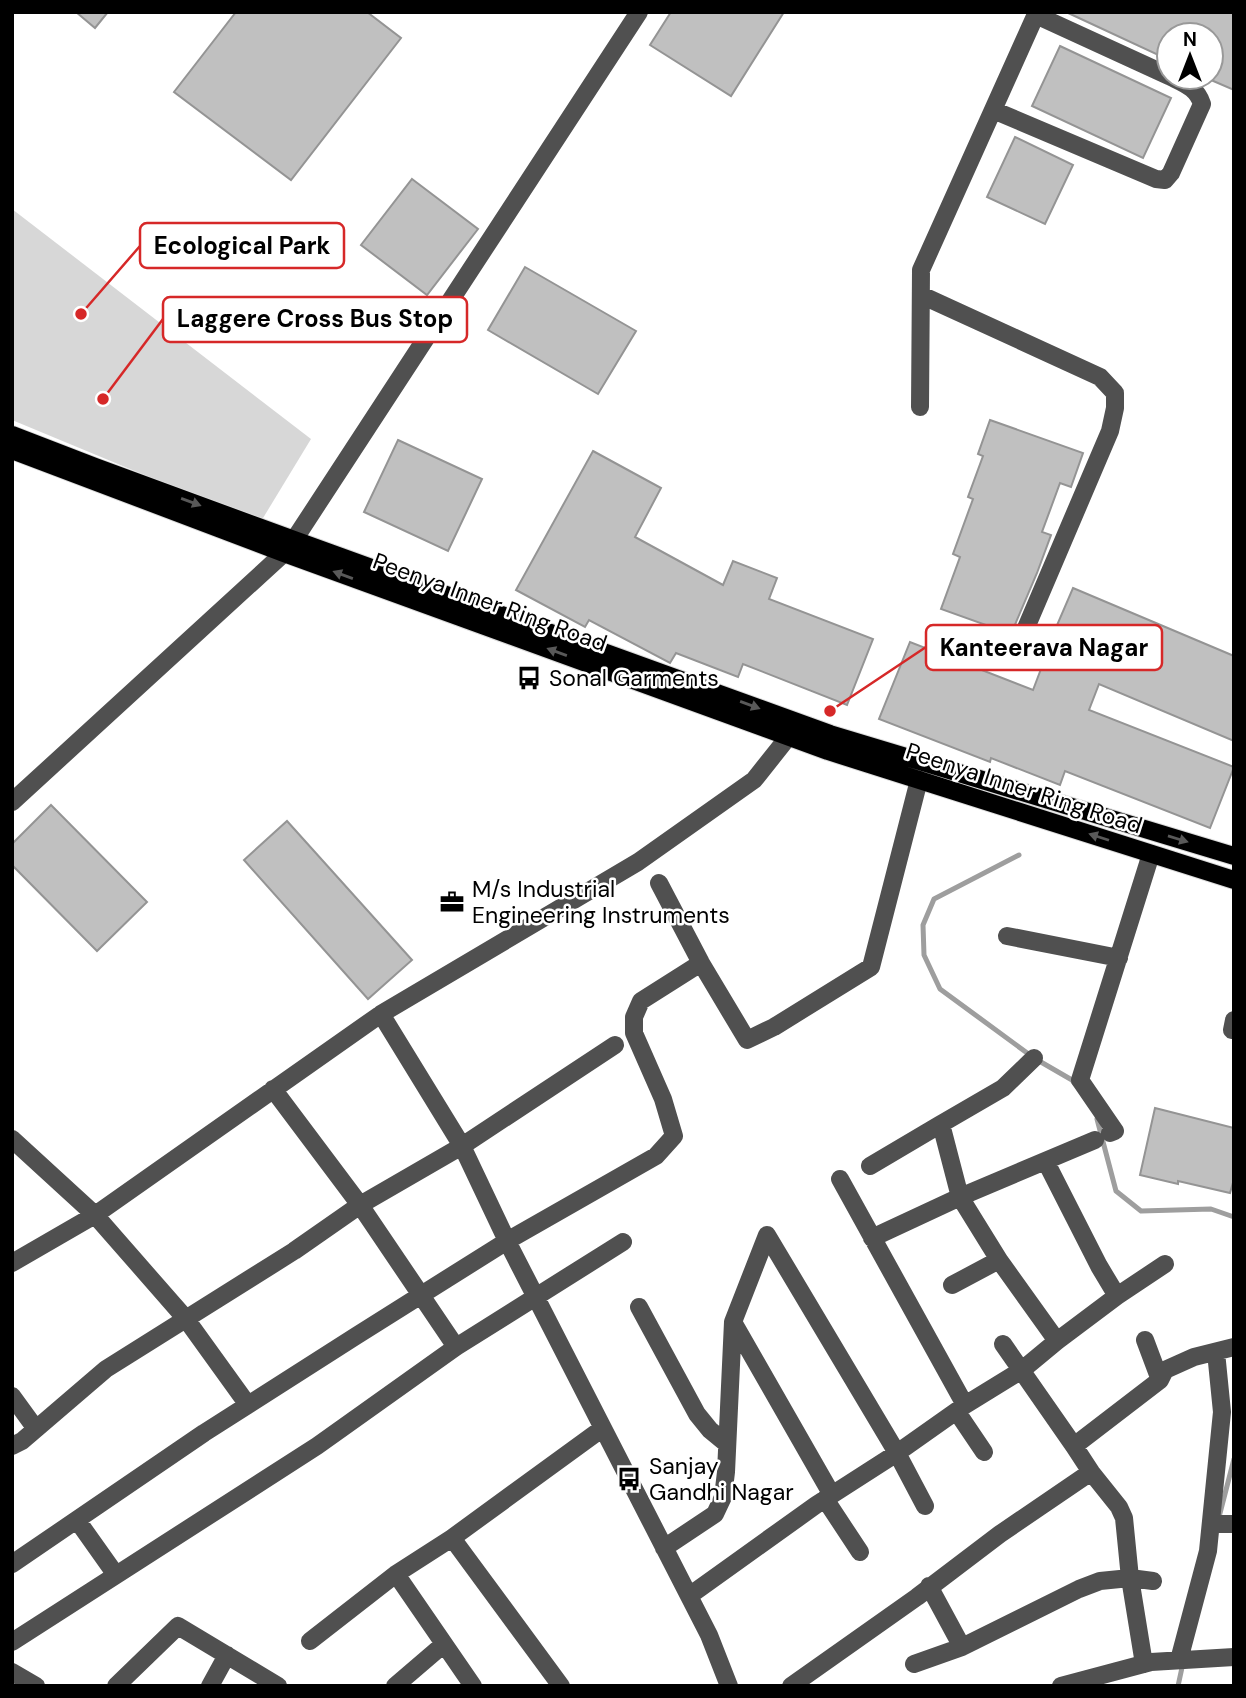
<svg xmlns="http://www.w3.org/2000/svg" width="1246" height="1698" viewBox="0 0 1246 1698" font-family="'DM Sans',sans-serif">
  <rect width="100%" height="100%" fill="#fff"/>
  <path fill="#d7d7d7" d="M12,209L311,439L260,523L12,420Z"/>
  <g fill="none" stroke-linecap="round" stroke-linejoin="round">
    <path stroke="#9e9e9e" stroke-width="5" d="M1019,855L934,899L923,925L924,955L940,989L1034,1058L1072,1080L1075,1084
      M1097,1119L1116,1191L1141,1211L1211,1209L1234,1217
      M1219,1517L1234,1459
      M1178,1686L1183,1663"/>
  </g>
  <path fill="#c0c0c0" stroke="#949494" stroke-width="2" d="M76,12H108L95,28Z
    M236,12H367L401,38L291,180L174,92Z
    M671,12H784L731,96L650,45Z
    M1066,12H1234V90L1211,80V35H1169V60Z
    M1060,46L1171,98L1143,158L1032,106Z
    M1015,137L1073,165L1045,224L987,197Z
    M412,179L478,229L427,295L361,245Z
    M525,267L636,331L598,394L488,330Z
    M990,420L1083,453L1071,487L1060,483L1042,532L1051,535L1037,573L1011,634L941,609L960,557L953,554L973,499L968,497L983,456L978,454Z
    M398,440L482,479L448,551L364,512Z
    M593,451L661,488L635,537L723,585L733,561L777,578L769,599L873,639L847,705L743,664L738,677L676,653L670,663L589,620L585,627L516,590Z
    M1073,588L1234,656V741L1099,684L1089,710L1234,767L1210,828L1065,771L1060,785L991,758L990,762L879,719L910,642L1033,690L1044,661L1042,660Z
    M51,805L147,902L97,951L12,865V844Z
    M287,821L412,960L368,999L244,860Z
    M1155,1108L1234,1128V1179L1230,1193L1178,1181V1184L1140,1175Z"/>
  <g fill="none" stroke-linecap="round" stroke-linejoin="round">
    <g stroke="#dbdbdb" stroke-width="20">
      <path id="major" d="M12,435L95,467L294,540L830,734L1234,856
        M12,450L284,553L828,751L1234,880"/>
    </g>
    <path stroke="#505050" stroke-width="18" d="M1036,15L1169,76
      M993,110L1156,179L1165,180L1171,173L1202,104C1197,88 1185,84 1171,77
      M921,295L1100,377L1115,393V408L1110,431L1017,649
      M920,407L921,270L1037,12
      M12,802L284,553L294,540L639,12
      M659,883L701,963L747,1040L774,1027L871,967L919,780
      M1007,936L1119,958
      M381,1014L462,1146L507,1241L709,1635L729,1686
      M1232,1030L1234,1020
      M273,1089L360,1205L456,1347
      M1110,1133L1115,1131L1080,1080L1151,854
      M12,1139L95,1215L186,1319L248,1405
      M1046,1162L1099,1266L1117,1296L1057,1341
      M870,1166L941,1124
      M840,1179L965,1405
      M872,1238L960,1197L1095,1140
      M12,1263L95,1215L381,1014L638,862L754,780L789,736L794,724
      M952,1285L999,1260
      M1117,1296L1165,1264
      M639,1307L697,1414L710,1430L727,1444
      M733,1322L832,1495
      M1145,1340L1160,1380
      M1003,1344L1074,1446
      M12,1396L36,1429
      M957,1412L984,1452
      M12,1446L22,1441L106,1369L294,1251L360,1205L462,1146L615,1045
      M1091,1472L1119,1507L1124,1518L1130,1578L1144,1664
      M825,1499L860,1552
      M77,1520L116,1575
      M1212,1524H1234
      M452,1538L603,1428
      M664,1548L715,1514L723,1497L726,1472L733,1322L767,1235L897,1453L925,1506
      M12,1564L204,1433L356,1336L507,1241L656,1156L674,1136L663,1099L634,1033V1017L641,1001L701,963
      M396,1574L473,1686
      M929,1586L962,1647
      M689,1596L816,1505L897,1453L965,1405L1022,1370L1057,1341L999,1260L960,1197L941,1124L1003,1088L1034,1058
      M310,1641L396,1574L452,1538L561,1686
      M12,1642L317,1446L456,1347L623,1242
      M1179,1660L1208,1551L1222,1412L1216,1352
      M914,1664L962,1647L1079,1589L1100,1581L1130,1578L1153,1581
      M12,1672L36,1686
      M116,1686L178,1626L278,1686
      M210,1686L227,1655
      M395,1686L444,1644
      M791,1686L917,1597L1000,1534L1091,1472L1074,1446L1160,1380L1165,1370L1194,1357L1234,1347
      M1061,1686L1151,1662L1234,1657"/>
    <use href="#major" stroke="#000" stroke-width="18"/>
  </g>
  <defs><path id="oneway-solid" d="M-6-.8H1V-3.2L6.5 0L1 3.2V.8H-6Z" transform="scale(1.75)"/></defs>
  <g fill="#595959">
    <use href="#oneway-solid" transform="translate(191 502) rotate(20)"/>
    <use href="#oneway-solid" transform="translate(343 575) rotate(-160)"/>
    <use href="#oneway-solid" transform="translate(557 652) rotate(-160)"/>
    <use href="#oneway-solid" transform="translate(750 705) rotate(20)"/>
    <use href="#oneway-solid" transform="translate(1099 837) rotate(-162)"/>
    <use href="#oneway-solid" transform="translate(1178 839) rotate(17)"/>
  </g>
  <defs>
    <g id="bus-bare" transform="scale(1.89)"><path d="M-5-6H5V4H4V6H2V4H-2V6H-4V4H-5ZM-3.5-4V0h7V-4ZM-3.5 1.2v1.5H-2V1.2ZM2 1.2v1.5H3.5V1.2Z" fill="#000" stroke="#fff" stroke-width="2.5" paint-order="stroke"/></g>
    <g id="office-bare" transform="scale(1.89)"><path d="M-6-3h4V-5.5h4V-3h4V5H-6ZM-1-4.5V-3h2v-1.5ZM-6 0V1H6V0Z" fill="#000" stroke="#fff" stroke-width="2.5" paint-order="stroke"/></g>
  </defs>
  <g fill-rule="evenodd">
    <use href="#bus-bare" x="529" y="678"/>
    <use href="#office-bare" x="452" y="902"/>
    <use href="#bus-bare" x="629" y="1479"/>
  </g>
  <g text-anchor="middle" stroke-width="5" stroke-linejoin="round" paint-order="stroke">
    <g font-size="23" fill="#000" stroke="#fff">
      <text transform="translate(490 602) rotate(20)" y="8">Peenya Inner Ring Road</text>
      <text transform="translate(1024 788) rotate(18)" y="8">Peenya Inner Ring Road</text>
    </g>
    <g font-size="23" fill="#000" stroke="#fff" text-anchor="start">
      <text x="549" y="686">Sonal Garments</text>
      <text x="472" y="897">M/s Industrial<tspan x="472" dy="26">Engineering Instruments</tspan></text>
      <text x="649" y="1474">Sanjay<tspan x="649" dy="26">Gandhi Nagar</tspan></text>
    </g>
  </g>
  <path fill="none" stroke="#d62828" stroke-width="2.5" d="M81 314L140 246M103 399L163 319M830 711L926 647"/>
  <g fill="#d62828" stroke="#fff" stroke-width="2.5">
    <circle cx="81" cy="314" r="7"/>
    <circle cx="103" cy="399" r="7"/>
    <circle cx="830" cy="711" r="7"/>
  </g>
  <g fill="#fff" stroke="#d62828" stroke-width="2.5">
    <rect x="140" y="223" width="204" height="45" rx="7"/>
    <rect x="163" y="297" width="304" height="45" rx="7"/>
    <rect x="926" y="625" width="236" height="45" rx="7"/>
  </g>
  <g font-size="24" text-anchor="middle" font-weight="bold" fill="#000">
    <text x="242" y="254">Ecological Park</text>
    <text x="315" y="327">Laggere Cross Bus Stop</text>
    <text x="1044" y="656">Kanteerava Nagar</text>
  </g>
  <rect width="1246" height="1698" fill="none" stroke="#000000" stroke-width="28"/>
  <g transform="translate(1190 56)"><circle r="33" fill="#ffffff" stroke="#999999" stroke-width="2"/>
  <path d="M0-5L12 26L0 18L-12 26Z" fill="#000000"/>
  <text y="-10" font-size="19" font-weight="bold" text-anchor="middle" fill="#000000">N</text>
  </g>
</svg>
